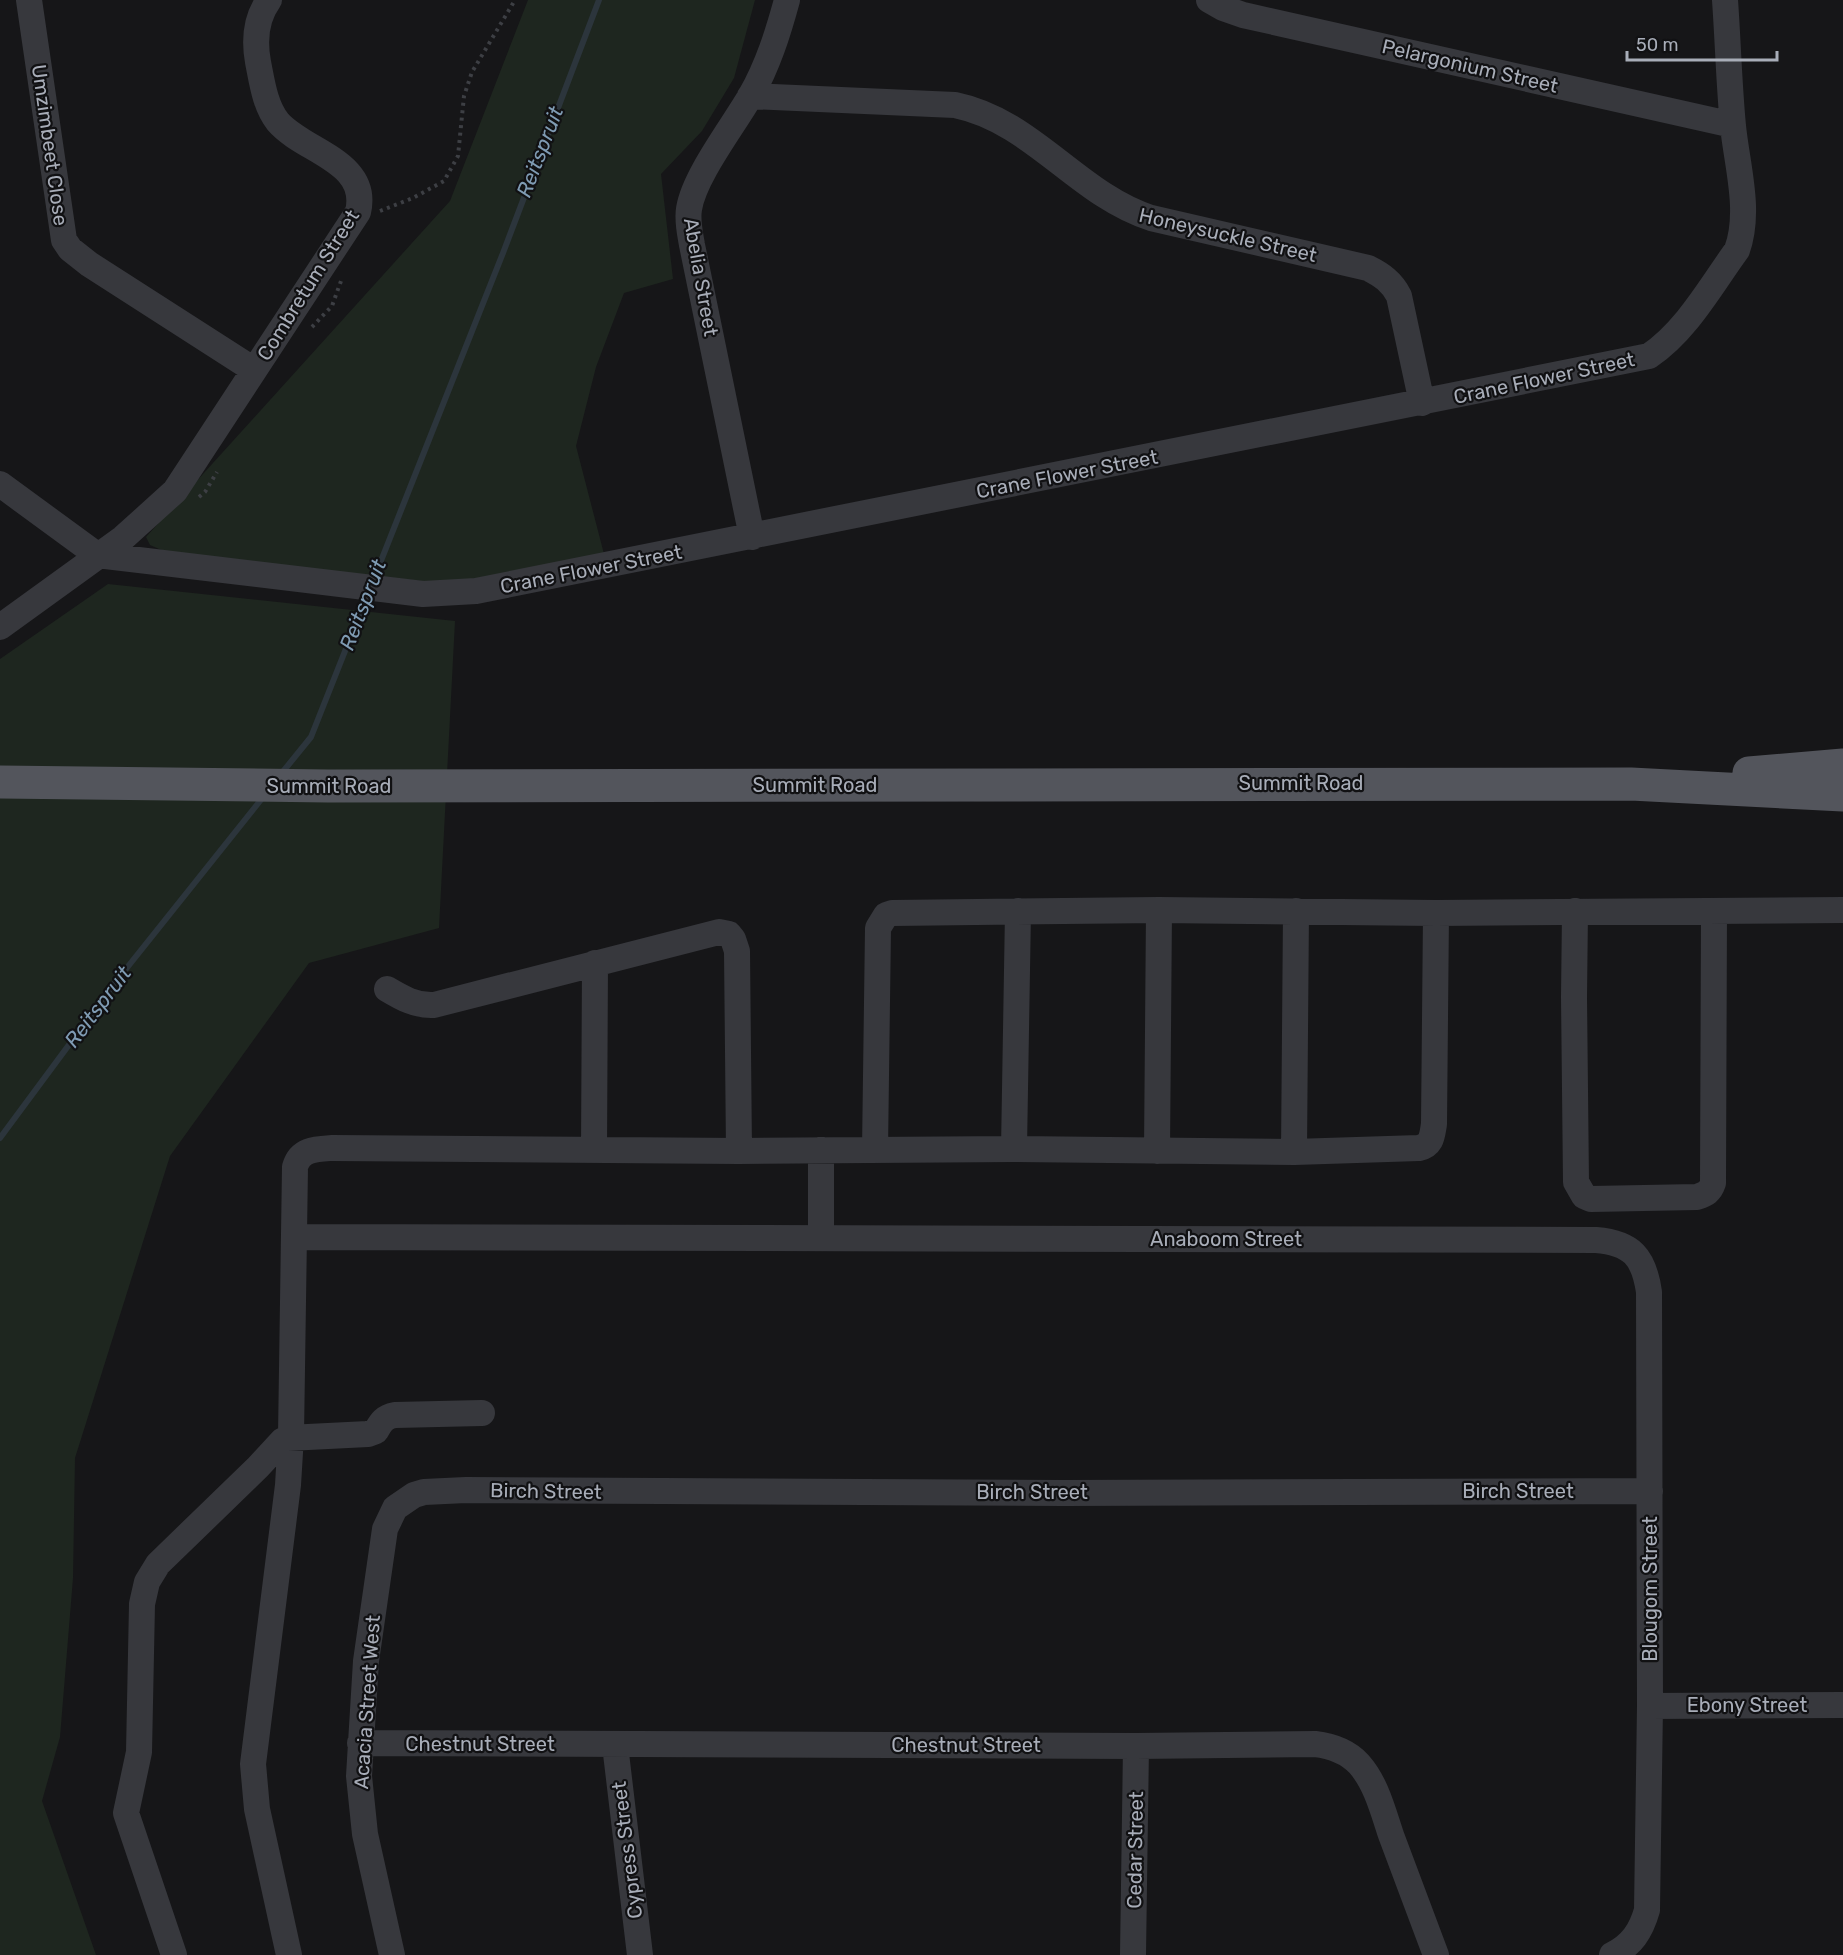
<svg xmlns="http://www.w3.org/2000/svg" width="1843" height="1955" viewBox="0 0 1843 1955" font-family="Rubik,sans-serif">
  <rect width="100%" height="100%" fill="#161618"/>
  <path fill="#1e261f" d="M528,0H755L734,78L702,131L661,174L673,279L624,293L596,367L576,446L604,554L481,579L438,583L166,552L150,545L146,537L450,201Z
    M108,584L455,621L439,928L309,963L170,1156L75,1458L73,1578L60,1737L42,1801L96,1955H0V659Z"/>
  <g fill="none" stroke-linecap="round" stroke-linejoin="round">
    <path stroke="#2c353c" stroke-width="6" d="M373,581L503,253L599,0
      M281,774L311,737L368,593
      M0,1138L114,984L264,796"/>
    <path stroke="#3d3f44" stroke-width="4" stroke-dasharray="3 4.5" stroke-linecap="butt" d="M380,211L413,198L444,181L458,156L464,96L472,72L515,0
      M312,327L332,306L341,281
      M199,497L205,492L217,472"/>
    <path stroke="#37383d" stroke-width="26" d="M29,0L64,240L70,249L89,264L254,370
      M1209,0L1223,8L1243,15L1733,125
      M750,96L955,105C1033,121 1077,194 1151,218L1368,268C1382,275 1392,282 1399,296L1422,403
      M0,484L97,555L423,594L476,591L1649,356C1687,330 1710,287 1737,250C1751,211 1737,166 1733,126C1729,84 1728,42 1725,0
      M752,537L692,245C690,233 687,221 689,209C694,176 734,125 751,95C768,65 778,33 787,0
      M0,627L123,538L175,491L358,212C370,161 304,152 278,122C265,106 262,82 258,62C254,40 256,18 269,0
      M1575,911L1574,997L1576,1182L1584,1196L1591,1199L1697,1197C1706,1194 1710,1192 1713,1183L1714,912
      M387,989C402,998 416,1006 434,1005L719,932L729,934L733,939L737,951L739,1151
      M1014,1149L1018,911
      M594,1150L595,963
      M875,1150L878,928L886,915L892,913L1159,910L1436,913L1843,910
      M1157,1151L1159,910
      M1294,1152L1296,911
      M295,1237L1596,1240C1632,1243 1644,1257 1649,1292L1650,1706L1647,1910C1641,1931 1632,1945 1612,1955
      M821,1237V1150
      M1650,1706L1843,1705
      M360,1743L1136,1746L1315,1744C1332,1746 1347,1751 1359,1764C1376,1783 1383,1811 1391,1835C1406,1875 1421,1915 1436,1955
      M615,1745L640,1955
      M174,1955L126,1813L139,1752L142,1604L147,1582L158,1564L258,1467L282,1441L288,1438L368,1434L376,1431C381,1422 384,1417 395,1415L482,1413
      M289,1955L257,1809L253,1764L288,1485L291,1436L295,1167C300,1149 316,1149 332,1148L739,1151L1014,1149L1294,1152L1419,1148C1432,1145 1432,1136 1434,1124L1436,913
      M392,1955L365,1834L359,1776L366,1661L385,1529L395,1508L414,1495L424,1492L466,1490L1064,1493L1650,1491
      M1133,1955L1136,1746"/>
    <path stroke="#53555c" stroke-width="33" d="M1749,773L1843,765
      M0,782L328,786L1631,784L1843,795"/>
  </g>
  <g text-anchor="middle" stroke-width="4.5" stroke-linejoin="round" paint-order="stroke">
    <g font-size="20" fill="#a8adb8" stroke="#111113">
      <text transform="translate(1470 66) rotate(13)" y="7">Pelargonium Street</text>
      <text transform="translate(50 145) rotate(82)" y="7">Umzimbeet Close</text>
      <text transform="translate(1228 235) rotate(13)" y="7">Honeysuckle Street</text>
      <text transform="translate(701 277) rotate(80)" y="7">Abelia Street</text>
      <text transform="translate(308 285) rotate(-58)" y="7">Combretum Street</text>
      <text transform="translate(1544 378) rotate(-12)" y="7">Crane Flower Street</text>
      <text transform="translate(1067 474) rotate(-11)" y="7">Crane Flower Street</text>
      <text transform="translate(591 569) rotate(-11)" y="7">Crane Flower Street</text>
      <text x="1301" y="790">Summit Road</text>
      <text x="815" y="792">Summit Road</text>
      <text x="329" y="793">Summit Road</text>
      <text x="1226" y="1246">Anaboom Street</text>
      <text transform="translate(546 1491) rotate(1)" y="7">Birch Street</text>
      <text x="1518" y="1498">Birch Street</text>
      <text x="1032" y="1499">Birch Street</text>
      <text transform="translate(1650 1589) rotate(-90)" y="7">Blougom Street</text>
      <text transform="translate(367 1702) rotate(-86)" y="7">Acacia Street West</text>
      <text x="1747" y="1712">Ebony Street</text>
      <text x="480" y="1751">Chestnut Street</text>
      <text x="966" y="1752">Chestnut Street</text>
      <text transform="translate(627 1850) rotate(-97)" y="7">Cypress Street</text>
      <text transform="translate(1135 1850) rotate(-89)" y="7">Cedar Street</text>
    </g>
    <g font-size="21" font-style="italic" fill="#7f9bb3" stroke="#111113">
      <text transform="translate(540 152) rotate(-69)" y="7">Reitspruit</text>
      <text transform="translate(363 605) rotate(-69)" y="7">Reitspruit</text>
      <text transform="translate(98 1007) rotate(-53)" y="7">Reitspruit</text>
    </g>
  </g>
  <path d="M1627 51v9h150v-9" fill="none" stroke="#a8adb8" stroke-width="3"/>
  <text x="1636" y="51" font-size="18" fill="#a8adb8" stroke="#111113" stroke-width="4.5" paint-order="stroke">50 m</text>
</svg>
